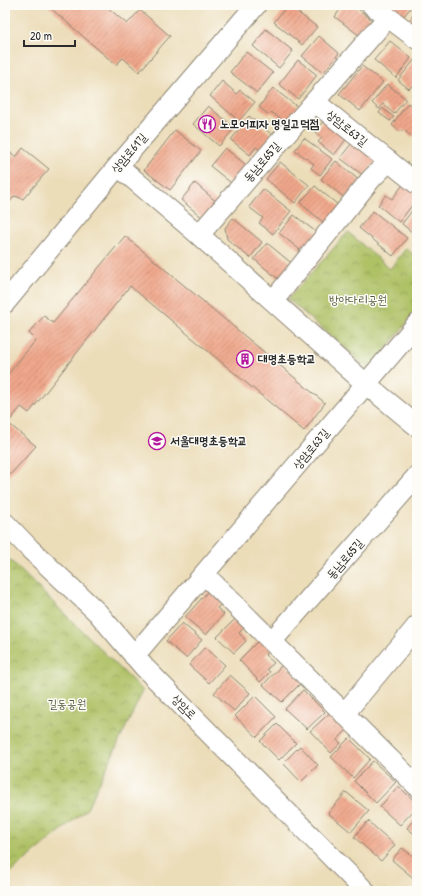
<svg xmlns="http://www.w3.org/2000/svg" width="422" height="896" viewBox="0 0 422 896" font-family="'Patrick Hand','Poor Story',sans-serif">
  <defs>
    <pattern id="park-crowns" width="20" height="18" patternUnits="userSpaceOnUse"><rect width="20" height="18" fill="#aec165"/><path d="M2 6a3 3 0 1 1 6 0M12 15a3 3 0 1 1 6 0" fill="none" stroke="#8e9d53"/></pattern>
    <pattern id="building-hatch" width="6" height="6" patternUnits="userSpaceOnUse"><rect width="6" height="6" fill="#f0a78b"/><path d="M-1 1l2-2M0 6l6-6M5 7l2-2" fill="none" stroke="#c38872"/></pattern>
  </defs>
  <rect width="100%" height="100%" fill="#fdfcf7"/>
  <filter id="ink" filterUnits="userSpaceOnUse"><feTurbulence type="fractalNoise" baseFrequency=".025" numOctaves="2"/><feDisplacementMap in="SourceGraphic" scale="8" xChannelSelector="R" yChannelSelector="G"/><feConvolveMatrix kernelMatrix="1 2 1 2 8 2 1 2 1" color-interpolation-filters="sRGB"/></filter>
  <filter id="wash" filterUnits="userSpaceOnUse"><feTurbulence type="fractalNoise" baseFrequency=".012" numOctaves="4" result="noise"/><feDisplacementMap in="SourceGraphic" scale="16" xChannelSelector="R" yChannelSelector="G"/><feGaussianBlur stdDeviation="0.9" result="paint"/><feColorMatrix in="noise" values="0 0 0 0 0 0 0 0 0 0 0 0 0 0 0 0 0 1.4 0 .05"/><feComposite in="paint" operator="in"/></filter>
  <g filter="url(#wash)">
    <rect width="100%" height="100%" fill="#ecddb9"/>
    <path fill="url(#park-crowns)" stroke="#6c7648" d="M348,232L390,269L406,248L417,258V310L370,370L288,299Z
      M5,555L143,691L87,809L5,877Z"/>
    <g id="blocks">
      <path fill="url(#building-hatch)" d="M47,5H107L106,6L127,24L140,10L170,36L139,72L123,58L116,65Z
        M288,5L317,27L302,45L274,22Z
        M343,5H353L372,20L360,36L335,17Z
        M388,5H413L403,17Z
        M417,10V30L407,23Z
        M266,29L293,51L279,68L253,46Z
        M319,36L339,53L323,73L302,56Z
        M390,41L411,58L396,78L374,60Z
        M246,52L273,73L257,93L230,72Z
        M417,57V89L413,85L409,89L398,80Z
        M298,60L317,75L298,99L279,84Z
        M362,66L383,82L360,111L339,94Z
        M222,81L237,94L240,90L255,102L239,121L210,96Z
        M387,84L406,99L394,114L383,104L379,109L372,103Z
        M273,88L299,108L287,123L271,112L269,115L259,107Z
        M408,103L417,110V131L412,137L404,130L400,132L392,125Z
        M208,106L235,128L219,146L193,124Z
        M382,108L394,117L390,121L379,113Z
        M249,116L276,138L264,153L256,147L250,155L231,140Z
        M327,116L350,134L334,155L318,142L322,138L315,132Z
        M175,130L201,151L170,190L144,170Z
        M304,138L332,159L320,175L311,168L314,164L295,150Z
        M355,139L379,157L364,176L340,158Z
        M5,148L16,157L23,148L49,169L23,199L15,196L5,207Z
        M225,148L250,168L235,186L210,166Z
        M336,161L360,181L346,199L321,179Z
        M280,162L309,185L295,203L266,179Z
        M406,181L417,190V199L399,222L378,205L386,195L392,199Z
        M195,183L220,205L203,218L181,200Z
        M315,186L343,209L329,227L300,203Z
        M263,189L291,211L273,234L259,223L263,218L249,207Z
        M417,204V236L402,224Z
        M373,211L407,238L393,256L359,228Z
        M294,215L320,235L305,254L279,233Z
        M233,218L262,242L250,258L227,239L225,228Z
        M125,236L325,403L304,431L130,286L29,413L21,407L8,423L36,446L8,477L5,475V378L36,340L29,333L44,316L53,323Z
        M267,243L295,266L287,276L277,278L254,259Z
        M210,589L224,601L217,608L224,614L206,635L185,617Z
        M237,617L246,626L239,633L246,641L234,653L217,637Z
        M182,623L202,640L186,658L166,641Z
        M262,637L272,648L265,655L274,663L267,669L270,672L260,682L239,660Z
        M205,647L225,665L209,683L189,665Z
        M284,663L303,681L282,702L263,685Z
        M230,675L250,693L234,711L214,693Z
        M303,690L325,712L307,729L285,709Z
        M255,696L276,717L257,737L235,716Z
        M333,710L350,727L337,740L341,743L331,753L310,731Z
        M277,724L296,743L279,760L260,741Z
        M349,738L370,759L353,778L331,757Z
        M300,746L318,765L301,782L283,763Z
        M373,761L396,782L376,803L354,781Z
        M398,786L417,803V807L400,825L380,807Z
        M346,792L369,811L351,832L328,813Z
        M417,816V836L407,828Z
        M368,821L395,845L381,861L354,837Z
        M402,848L417,859V881L392,860Z"/>
    </g>
  </g>
  <g filter="url(#ink)">
    <use href="#blocks" fill-opacity="0" stroke="#8c8472" stroke-width="1"/>
    <g fill="none" stroke-linecap="round" stroke-linejoin="round">
      <g stroke="#8c8472" stroke-width="22">
        <path id="minor" d="M372,5L417,39
          M315,102L417,184
          M118,166L199,235L366,384L417,426
          M199,235L388,17
          M273,301L371,179L389,161
          M5,303L118,166L256,5
          M5,523L30,549L98,613L144,667L365,891
          M204,574L417,786
          M272,641L417,476
          M134,656L417,324
          M344,714L417,626"/>
      </g>
      <path stroke="#8c8472" stroke-width="2.5" stroke-dasharray="3 3" stroke-linecap="butt" d="M384,887L388,891"/>
      <use href="#minor" stroke="#fff" stroke-width="20"/>
    </g>
  </g>
  <defs>
    <g id="restaurant-ring" transform="scale(0.9)"><circle r="9.5" fill="#fdfcf7" stroke="#b5179e" stroke-width="1.5"/><path d="M-5-6h1v4h1v-4h1v4h1v-4h1v5L-1.5 .5V6h-2V.5L-5-1ZM5-6V6H3V1.5H1.5Q1.5-4 5-6Z" fill="#b5179e"/></g>
    <g id="building-ring" transform="scale(0.9)"><circle r="9.5" fill="#fdfcf7" stroke="#b5179e" stroke-width="1.5"/><path d="M-4-6H4V6H1V3H-1V6H-4ZM-2.5-4.3h1.7v1.8h-1.7ZM.8-4.3h1.7v1.8H.8ZM-2.5-1h1.7V.8h-1.7ZM.8-1h1.7V.8H.8Z" fill="#b5179e"/></g>
    <g id="school-ring" transform="scale(0.9)"><circle r="9.5" fill="#fdfcf7" stroke="#b5179e" stroke-width="1.5"/><path d="M0-5L7-2L0 1L-7-2ZM-4 1L0 2.5L4 1V4Q0 6-4 4Z" fill="#b5179e"/></g>
  </defs>
  <g fill-rule="evenodd">
    <use href="#restaurant-ring" x="207" y="124"/>
    <use href="#building-ring" x="245" y="359"/>
    <use href="#school-ring" x="157" y="441"/>
  </g>
  <g text-anchor="middle" stroke-width="3" stroke-linejoin="round" paint-order="stroke">
    <g font-size="12" font-weight="bold" fill="#2b2b2b" stroke="#fdfcf7" text-anchor="start">
      <text x="220" y="128">노모어피자 명일고덕점</text>
      <text x="258" y="363">대명초등학교</text>
      <text x="170" y="445">서울대명초등학교</text>
    </g>
    <g font-size="12" fill="#2b2b2b" stroke="#fdfcf7">
      <text transform="translate(347 128) rotate(39)" y="4">상암로63길</text>
      <text transform="translate(129 153) rotate(-50)" y="4">상암로61길</text>
      <text transform="translate(262 162) rotate(-49)" y="4">동남로65길</text>
      <text transform="translate(311 449) rotate(-50)" y="4">상암로63길</text>
      <text transform="translate(345 559) rotate(-49)" y="4">동남로65길</text>
      <text transform="translate(184 707) rotate(45)" y="4">상암로</text>
    </g>
    <g font-size="12" fill="#52583c" stroke="#fdfcf7">
      <text x="358" y="304">방아다리공원</text>
      <text x="67" y="708">길동공원</text>
    </g>
  </g>
  <rect width="422" height="896" fill="none" stroke="#fdfcf7" stroke-width="20"/>
  <path d="M24 40v6h51v-6" fill="none" stroke="#2b2b2b" stroke-width="2"/>
  <text x="30" y="40" font-size="12" fill="#2b2b2b" stroke="#fdfcf7" stroke-width="3" paint-order="stroke">20 m</text>
</svg>
